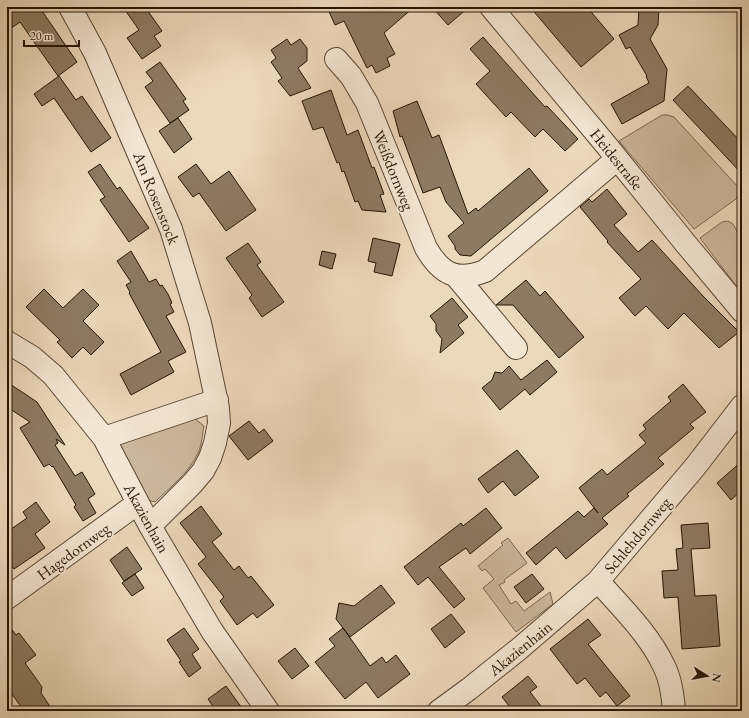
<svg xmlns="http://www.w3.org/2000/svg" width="749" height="718" viewBox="0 0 749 718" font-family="'EB Garamond',serif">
  <rect width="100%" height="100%" fill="#ecd8bb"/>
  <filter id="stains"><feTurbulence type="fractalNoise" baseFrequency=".005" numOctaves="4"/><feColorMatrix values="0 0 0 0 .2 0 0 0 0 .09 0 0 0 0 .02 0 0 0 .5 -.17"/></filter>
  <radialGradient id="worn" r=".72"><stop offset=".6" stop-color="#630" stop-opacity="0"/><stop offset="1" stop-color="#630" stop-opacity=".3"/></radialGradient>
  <path fill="#cbb79c" stroke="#79664f" d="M662,115H668L674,117L738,187L739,193L736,199L694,229L619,141Z
    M728,221L733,224L742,240V290L740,291L700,238L722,222Z
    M193,417L204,426C202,435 202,445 198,453C189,473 170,487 155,502L140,498L118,459L121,442Z
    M508,538L527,563L504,580L505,582L499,585L511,604L516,601L524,611L550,592L553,604L516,632L483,588L494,579L485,569L482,571L478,566L503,545L501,543Z"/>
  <path fill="#8d7a62" stroke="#271502" d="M7,7H42L40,8L77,62L58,76L20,22L7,31Z
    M123,7H145L162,31L154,36L161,46L142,59L127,38L139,30Z
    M327,7H414L384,33L395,54L387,58L390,66L376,73L372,65L367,68L344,21L335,25Z
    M432,7H469L448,25Z
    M530,7H587L614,39L581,67Z
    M639,7H659L658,25L650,39L667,69L664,101L622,124L611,104L649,83L646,76H647L630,47L626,49L619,35L638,25Z
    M483,37L545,107L547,106L578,139L565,151L543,129L535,137L511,112L506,117L476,84L490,71L470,49Z
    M287,39L291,45L300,39L307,48V61L298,68L311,88L290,96L278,81L282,78L271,62L276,58L271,50Z
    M160,62L186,99L183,101L189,110L170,123L145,87L153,81L146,72Z
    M59,76L76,100L82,96L111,138L91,152L54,98L42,106L34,94Z
    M688,86L742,143V174L673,100Z
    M331,90L347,135L358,130L372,168L374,167L384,194L380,195L386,212L362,210L358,201L355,202L344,171L342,172L339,162L337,163L323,127L313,130L302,101Z
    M417,101L432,138L439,135L468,214L476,208L478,211L529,168L548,191L471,256L460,255L455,249V246L448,236L464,223L446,202L440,187L423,193L402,136L400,137L393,111Z
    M178,118L192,139L174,153L159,131Z
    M100,164L117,189L120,187L149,228L129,242L100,200L105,197L88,172Z
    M196,164L211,184L229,171L256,210L226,231L199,193L193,197L178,177Z
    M607,189L627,214L614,225L638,252L652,240L703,296L739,332L719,348L684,313L668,329L646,306L635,316L619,298L641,279L607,242L608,241L580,207L589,199L592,202Z
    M373,238L400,244L392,276L374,272L376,263L368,261Z
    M248,243L261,262L257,265L284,302L262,317L249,298L252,295L226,258Z
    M131,251L149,282L156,279L160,286L162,285L168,294L172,303L170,304L174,312L166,316L186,352L168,361L174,372L131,395L120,374L161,352L129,293L130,292L126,285L131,282L117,261Z
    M322,251L336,254L332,269L319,265Z
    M526,280L540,296L545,291L584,337L559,358L513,305H496Z
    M44,289L63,308L83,289L99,305L83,321L104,342L91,355L83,347L72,358L57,342L60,340L26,307Z
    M452,298L468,317L458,325L464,333L440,353L442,339L436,331V324L430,316Z
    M547,360L557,372L530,395L525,389L500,410L482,388L492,380L495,372L502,373L509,366L521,380Z
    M7,382L37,402L65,445L56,439L58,443L55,445L75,476L82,472L95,494L88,499L96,513L83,521L74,507L76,505L53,466L52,467L49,464L44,467L20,428L30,422L7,407Z
    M683,384L706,412L690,424L694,428L658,458L664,464L627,494L629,496L602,518L608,524L566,559L556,547L536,565L526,553L578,511L584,517L594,508L598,513L579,488L602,469L607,475L646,443L639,435L646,429L643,425L671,401L668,397Z
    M249,421L259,433L264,429L273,441L248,460L229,436Z
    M517,450L539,477L515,496L503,481L488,493L478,479Z
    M742,461V490L731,500L717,483Z
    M36,502L50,522L35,534L45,548L14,569L7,560V532L27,518L23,512Z
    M201,506L222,534L212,542L234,570L239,566L248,578L251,576L274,605L257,618L253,613L237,625L220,601L224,597L198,564L206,557L180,523Z
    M486,508L502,528L470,554L466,548L439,567L465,599L454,608L428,577L418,585L404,567L461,523L463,526Z
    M708,523L710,548L691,549L695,596L716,595L720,646L682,649L678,597L664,598L662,571L678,570L676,549L683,548L681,525Z
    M127,547L142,569L124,581L110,560Z
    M135,574L144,588L132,596L122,583Z
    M532,574L544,589L526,603L514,587Z
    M381,585L395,603L350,637L343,628L370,666L382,657L386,663L396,655L410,674L378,698L366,682L345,699L315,662L335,646L329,639L343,628L336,619L339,603L354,606Z
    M451,614L465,632L445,648L431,629Z
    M588,619L601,635L588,644L630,696L617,706L606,692L600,697L585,678L577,684L550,649Z
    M7,623L16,635L19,633L36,655L25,663L42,687L41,693L53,711H24L7,687Z
    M184,628L199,649L192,654L201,668L189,677L179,662L181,661L167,640Z
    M295,648L309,666L292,679L278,661Z
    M528,676L537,687L530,692L545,711H513L502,697Z
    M226,686L244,711H216L208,699Z"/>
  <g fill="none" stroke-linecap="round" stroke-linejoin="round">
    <g stroke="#584630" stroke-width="24">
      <path id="minor" d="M70,7L95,53L171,229L200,323L218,408L219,423L215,443L210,458L203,471L192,484L150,526
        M491,7L607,146L686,244L742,311
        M336,59L351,76L367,103L426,248C441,274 456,282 485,271L617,159
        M456,276L516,348
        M7,342L32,357L53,375L104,438L150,526L212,631L268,711
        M104,438L217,400
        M598,581C621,607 649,634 664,666C671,680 673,696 674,711
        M7,598L138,503
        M439,711L469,689L519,649L598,581L695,467L742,406"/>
    </g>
    <use href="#minor" stroke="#f3e6d3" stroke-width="22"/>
  </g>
  <g text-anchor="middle" stroke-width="4" stroke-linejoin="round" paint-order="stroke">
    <g font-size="16" fill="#271502" stroke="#f3e6d3">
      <text transform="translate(617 159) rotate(51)" y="6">Heidestraße</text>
      <text transform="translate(394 170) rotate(68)" y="6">Weißdornweg</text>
      <text transform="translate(157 198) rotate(68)" y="6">Am Rosenstock</text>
      <text transform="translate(147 518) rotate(61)" y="6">Akazienhain</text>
      <text transform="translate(637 535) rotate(-50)" y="6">Schlehdornweg</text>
      <text transform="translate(73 551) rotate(-36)" y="6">Hagedornweg</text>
      <text transform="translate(520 648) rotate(-39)" y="6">Akazienhain</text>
    </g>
  </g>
  <rect width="749" height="718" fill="none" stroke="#ecd8bb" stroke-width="24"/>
  <rect x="8" y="8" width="733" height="702" fill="none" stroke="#271502" stroke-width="2"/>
  <rect x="12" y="12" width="725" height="694" fill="none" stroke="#271502"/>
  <g transform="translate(707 676) rotate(101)" stroke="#f3e6d3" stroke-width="3" paint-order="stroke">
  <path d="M0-3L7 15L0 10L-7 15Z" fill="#271502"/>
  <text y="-6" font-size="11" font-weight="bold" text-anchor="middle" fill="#271502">N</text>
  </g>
  <path d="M24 40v6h55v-6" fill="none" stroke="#271502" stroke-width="2"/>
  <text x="30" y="40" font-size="12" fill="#271502" stroke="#f3e6d3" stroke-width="3" paint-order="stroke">20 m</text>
  <rect width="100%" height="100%" filter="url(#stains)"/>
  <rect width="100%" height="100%" fill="url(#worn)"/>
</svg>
